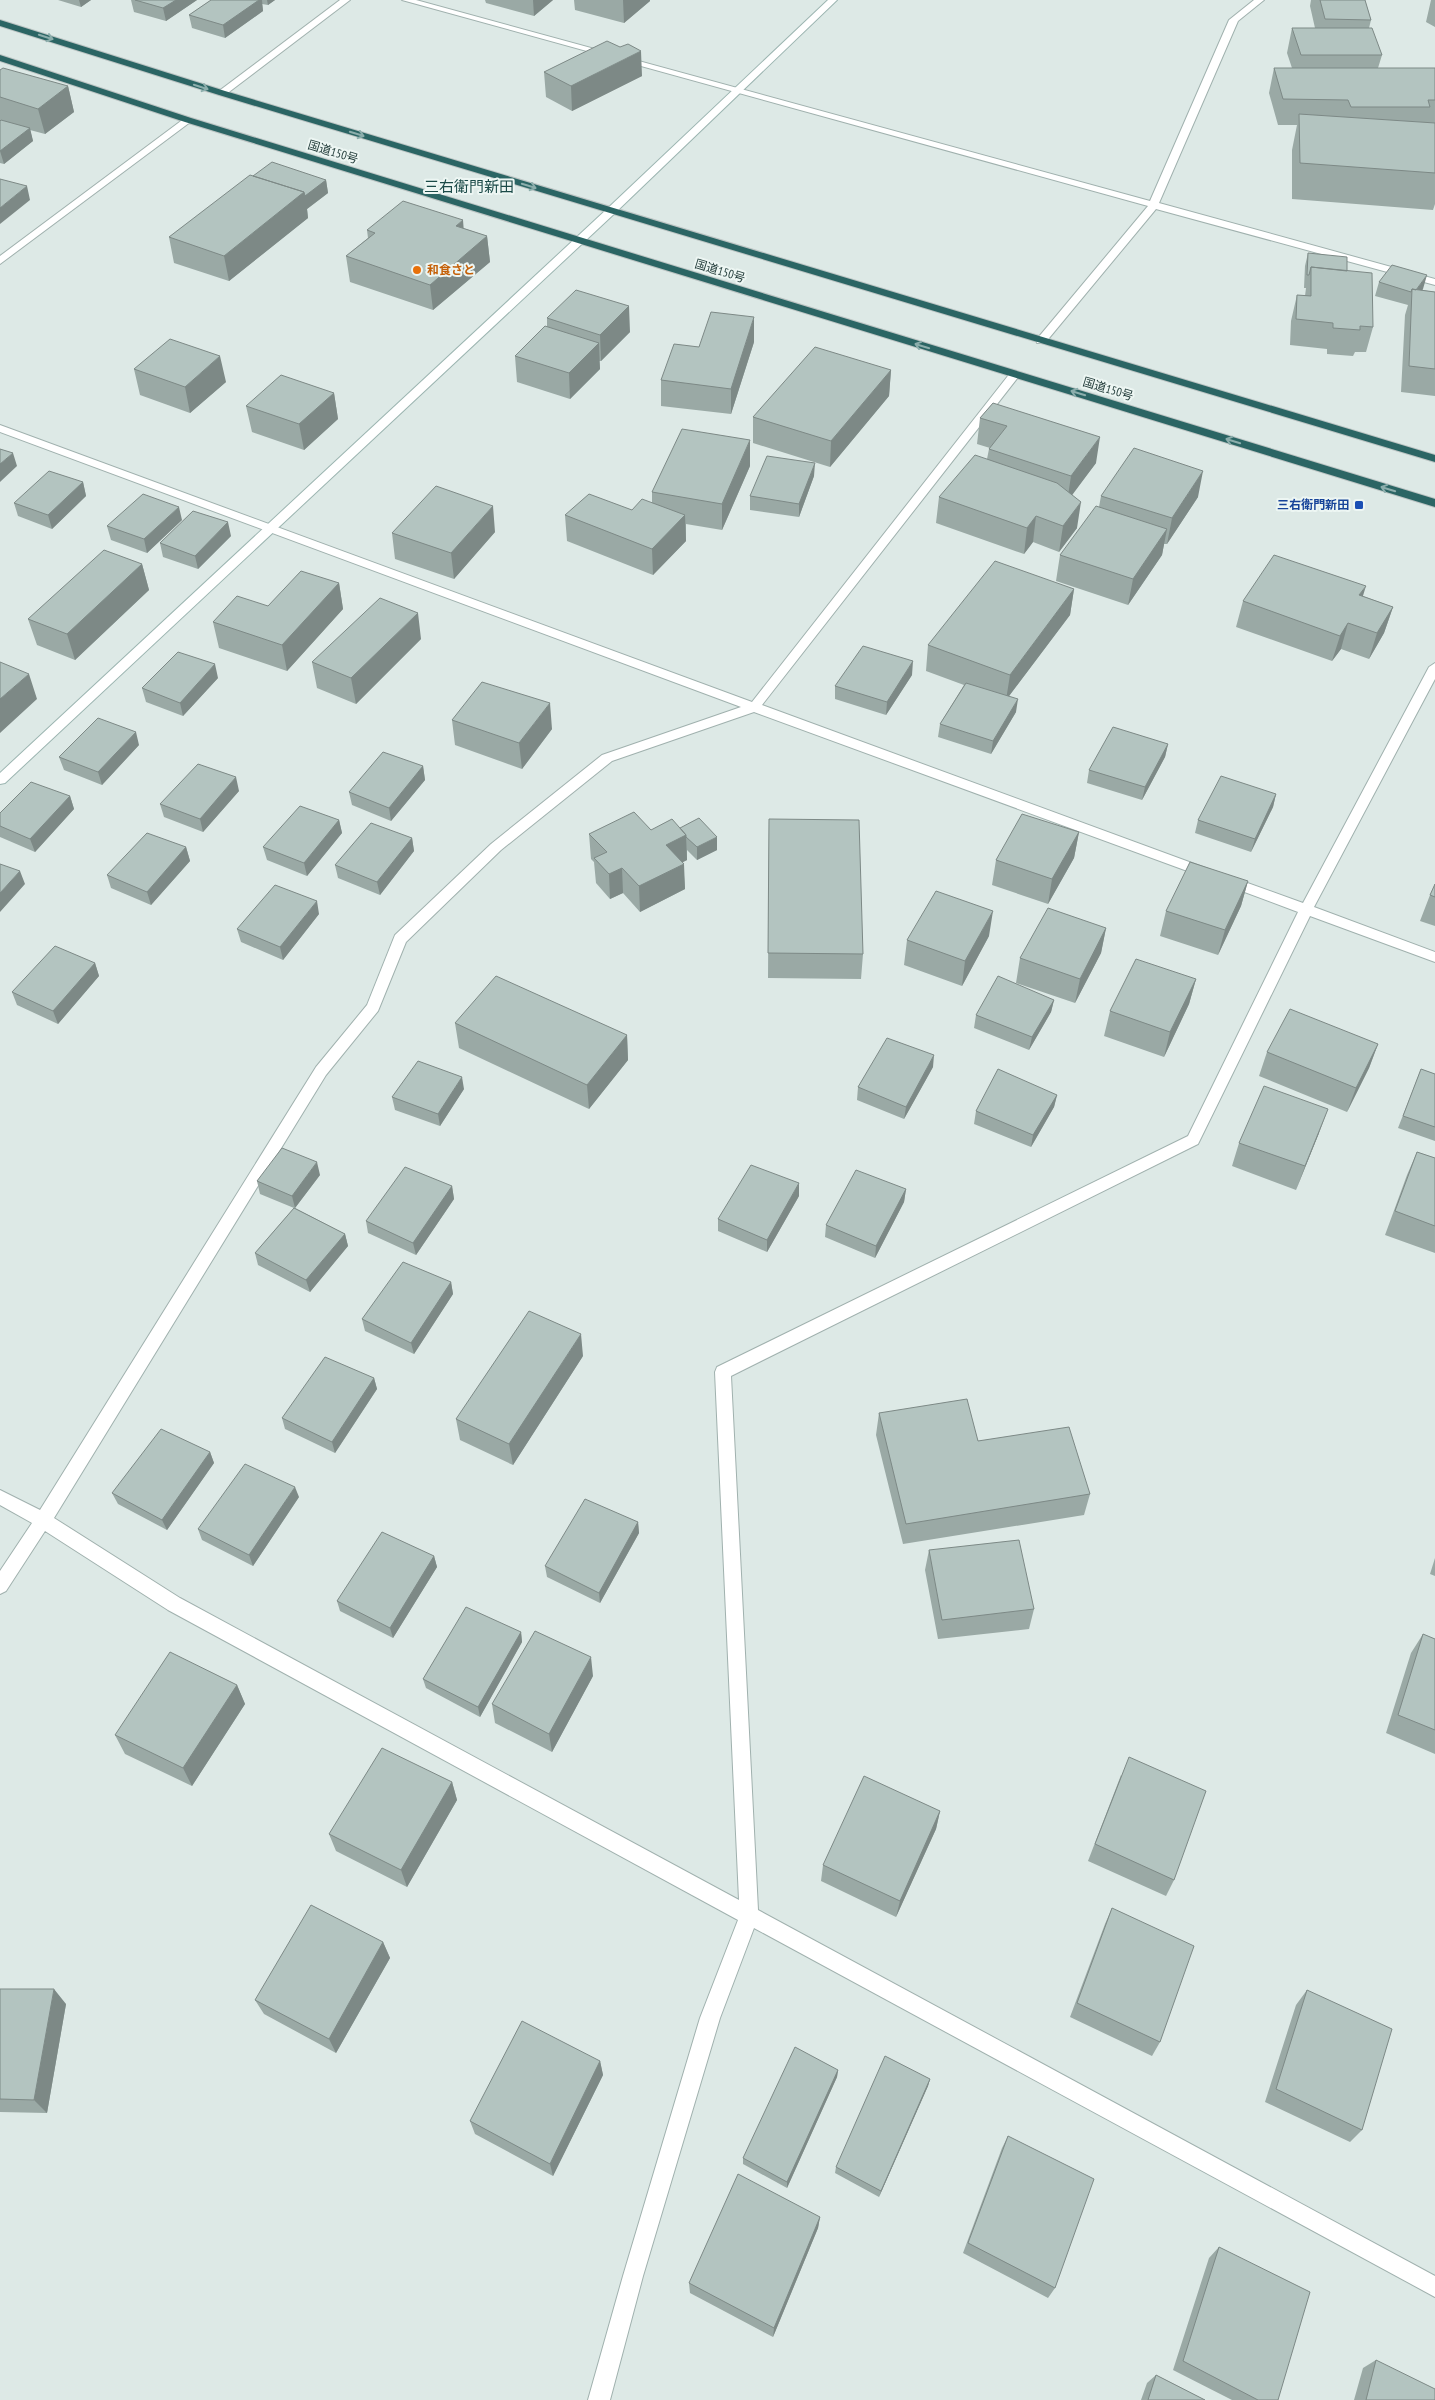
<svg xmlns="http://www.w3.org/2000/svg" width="1435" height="2400" viewBox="0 0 1435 2400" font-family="'PT Sans Narrow','Noto Sans JP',sans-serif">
  <rect width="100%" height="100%" fill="#dde9e6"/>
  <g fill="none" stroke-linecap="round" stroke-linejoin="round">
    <g stroke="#a0b1ae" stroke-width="2">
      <path id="lane" d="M340,0H350L225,95H219V91Z"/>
    </g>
    <g stroke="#a0b1ae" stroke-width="2">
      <path id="street" d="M402,0H416L1150,201L1229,20L1254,0H1264L1238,21L1159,203L1435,279V285L1156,209L1045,343H1037V339L1148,206Z
        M185,118L193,120L0,264V256Z
        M1015,371L1020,374L1019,376L762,705L1211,870L1213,873L1211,876H1201L754,712L612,761L501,850L406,942L378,1011L326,1075L54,1518L180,1598L739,1900L715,1372L717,1367L1188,1136L1298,912L1223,884L1221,881L1228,876L1303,903L1429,667L1435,663V679L1314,907L1435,952V962L1310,916L1198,1144L731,1376L758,1910L1435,2276V2297L754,1928L720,2018L643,2276L610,2400H588L623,2276L700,2018L738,1920L168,1610L45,1531L6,1591L0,1594V1571L32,1523L0,1505V1490L40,1510L316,1067L367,1005L395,935L491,844L602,755L741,707L0,432V425L752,702L1011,372Z"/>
    </g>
    <g stroke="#9cb5b1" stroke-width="2">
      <path id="secondary" d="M828,0H837L615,213L5,783L0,784V773L607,209Z"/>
    </g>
    <g stroke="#bcc4c3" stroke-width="2">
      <path id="highway" d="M0,20L225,91L1435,455V462L219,95L0,26Z
        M0,55L191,118L1435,499V507L185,122L0,61Z"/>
    </g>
    <use href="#lane" fill="#fff" fill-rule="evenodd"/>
    <use href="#street" fill="#fff" fill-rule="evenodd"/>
    <use href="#secondary" fill="#fff" fill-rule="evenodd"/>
    <use href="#highway" fill="#2b6564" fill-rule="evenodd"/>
  </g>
  <path fill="#9aa9a5" d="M58,0H91L81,7Z
    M131,0H197L166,21L134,12Z
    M211,0H275L268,5L262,4L263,11L225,38L192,28L189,15Z
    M485,0H553L534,16L486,3Z
    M574,0H650V1L624,23L575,10Z
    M1311,0H1365L1371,20L1369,28L1382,55L1378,68H1435V204L1433,210L1292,199V150L1297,125H1278L1269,93L1274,68H1292L1287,53L1292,28H1315L1310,6Z
    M1431,0H1435V27L1426,22Z
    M0,70L68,86L74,112L45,134L30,130L33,141L4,164L0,163Z
    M544,72L642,76L572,111L546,97Z
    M253,176L326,180L328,193L307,209L308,218L229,281L174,263L169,237Z
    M463,228L487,236L490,262L433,310L350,282L346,256L368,238L367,230Z
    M1308,253L1347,271L1373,327L1366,352H1355L1353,356L1327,354V349L1290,345L1291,321L1297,295L1305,296L1306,288H1304L1305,266Z
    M1379,282L1423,289L1422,290L1435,292V396L1401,392L1405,315L1408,305L1375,296Z
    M547,318L630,332L601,361H599L600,369L570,399L517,382L515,356L547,327Z
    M754,342L731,414L661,406V380Z
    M134,369L226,382L190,413L140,395Z
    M891,370L889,396L830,467L753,443V417Z
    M334,393L338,419L304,450L252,432L246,406Z
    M993,403L1096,463L1072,494L1077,528L1059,552L1033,542L1024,554L936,523L939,497L987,459L989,449L990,448L977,444L980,418Z
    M750,466L722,530L686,524V541L653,575L567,541L565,515L632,510L652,503V492Z
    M814,476L799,517L750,510V496Z
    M83,482L86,496L52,529L18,516L14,503Z
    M1101,496L1198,497L1167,544H1164L1162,555L1128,605L1056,581L1060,555L1099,507Z
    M182,520L147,553L111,540L107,526Z
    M495,532L454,579L395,559L392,533Z
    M231,536L198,569L163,557L160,543Z
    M142,564L149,590L75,660L37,645L28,619Z
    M339,583L343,609L287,671L219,648L213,622L268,606Z
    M1074,589L1070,615L1009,696L1016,712L991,754L938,737L940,724L964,685L926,671L928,645Z
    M1363,596L1393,607L1384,633L1369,659L1341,649L1332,661L1236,627L1243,601Z
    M421,639L356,704L317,688L312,662Z
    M912,675L886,715L835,699V686Z
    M218,678L183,716L146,702L142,688Z
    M452,720L552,729L522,769L455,745Z
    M1168,744L1165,757L1142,800L1087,783L1089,770Z
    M139,745L102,785L64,770L59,757Z
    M423,766L425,780L391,821L352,805L349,792Z
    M239,791L203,832L164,817L160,804Z
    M1276,794L1273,807L1251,852L1195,833L1198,820Z
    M70,796L74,809L35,852L0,837V813Z
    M769,819L863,954L861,979L768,978Z
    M339,820L342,833L307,876L267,860L263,847Z
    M680,828L717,850L697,860L687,850V860L683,862L685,889L640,912L623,893L610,899L596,883L594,862L591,859L589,834Z
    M1079,832L1074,858L1048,904L992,885L996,860Z
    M412,838L414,851L380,895L338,878L335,865Z
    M186,847L190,861L151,905L111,888L107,875Z
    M1248,881L1241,906L1218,955L1160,936L1166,911Z
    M1435,884V926L1420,921L1430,895Z
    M319,914L283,960L241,942L237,929Z
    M1106,928L1101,953L1075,1003L1016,983L1020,958Z
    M989,936L962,986L904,965L907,940Z
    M95,963L99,976L58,1024L17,1005L12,992Z
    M1196,979L1189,1004L1164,1057L1104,1036L1110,1011Z
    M1054,1000L1051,1012L1029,1050L974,1028L976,1015Z
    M455,1023L627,1035L628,1060L589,1109L459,1048Z
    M1378,1044L1369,1068L1347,1112L1259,1076L1267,1052Z
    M933,1067L904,1119L857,1100L858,1087Z
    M1421,1069L1435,1074V1141L1398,1128Z
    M464,1089L440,1126L395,1110L392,1097Z
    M1057,1095L1054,1107L1031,1147L974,1124L976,1111Z
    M1319,1133L1296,1190L1232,1166L1239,1143Z
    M1417,1152L1435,1158V1253L1385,1235L1407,1175Z
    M320,1175L295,1208L345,1234L348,1246L310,1292L258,1265L255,1253L294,1208L260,1194L257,1181Z
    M452,1186L454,1199L416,1255L368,1233L366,1221Z
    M906,1189L904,1202L875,1258L825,1237L826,1225Z
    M799,1196L767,1252L718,1231V1219Z
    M451,1282L453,1294L414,1354L365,1331L362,1319Z
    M583,1356L513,1465L460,1440L456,1419Z
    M374,1378L377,1389L335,1453L285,1429L282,1418Z
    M879,1413L978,1441L1090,1494L1084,1515L903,1544L876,1435Z
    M210,1452L214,1463L167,1530L118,1504L112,1493Z
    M299,1497L253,1566L202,1540L198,1529Z
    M638,1522L639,1533L600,1603L547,1577L545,1566Z
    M929,1550L1034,1609L1029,1629L938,1639L925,1570Z
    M434,1556L437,1567L393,1638L340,1611L337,1601Z
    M1435,1558V1576L1430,1574Z
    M521,1632L522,1642L480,1717L426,1688L423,1679Z
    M1423,1634L1435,1639V1754L1386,1733L1411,1653Z
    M593,1676L552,1752L495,1723L492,1704Z
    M237,1685L245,1704L192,1786L125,1754L115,1735Z
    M1121,1775L1174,1880L1166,1896L1088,1861Z
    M452,1782L457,1800L407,1887L336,1851L329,1834Z
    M940,1811L936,1829L896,1917L821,1881L823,1865Z
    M1112,1908L1160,2042L1152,2056L1070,2017L1105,1924Z
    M383,1942L390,1958L336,2053L264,2014L255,2000Z
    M0,1989L66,2004L47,2113L0,2112Z
    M1307,1990L1362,2130L1350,2142L1265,2102L1296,2005Z
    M600,2061L603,2075L553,2176L475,2134L470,2121Z
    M838,2070L837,2077L787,2188L743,2164V2158Z
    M930,2079L928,2086L879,2197L835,2173L836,2167Z
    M1008,2136L1055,2288L1048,2298L963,2253L1002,2148Z
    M820,2217L818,2228L773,2337L690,2293L689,2283Z
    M1219,2247L1278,2400H1232L1173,2370L1209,2258Z
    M1376,2360L1435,2400H1354L1363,2368Z
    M1156,2375L1205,2400H1141L1147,2383Z"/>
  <path fill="#7d8986" d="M79,0H91L81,7Z
    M176,0H197L166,21L163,8Z
    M259,0H262L263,11L225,38L223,25Z
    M267,0H275L268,5Z
    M533,0H553L534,16Z
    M623,0H650V1L624,23Z
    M641,51L642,76L572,111L571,86Z
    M68,86L74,112L45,134L38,109Z
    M30,128L33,141L4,164L0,151Z
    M326,180L328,193L307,209L308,218L229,281L224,256L304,192Z
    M27,186L30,200L0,224V208Z
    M463,220L465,246L456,226Z
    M487,236L490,262L433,310L430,285Z
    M1427,275L1423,289L1412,304L1414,293Z
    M629,306L630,332L601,361L600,335Z
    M754,317V342L731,414V389Z
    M599,343L600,369L570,399L569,373Z
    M220,356L226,382L190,413L185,387Z
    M891,370L889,396L830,467L831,441Z
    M334,393L338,419L304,450L299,424Z
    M1100,437L1096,463L1067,502L1071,476Z
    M750,440V466L722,530V504Z
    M13,453L17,466L0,482V464Z
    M815,463L814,476L799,517V504Z
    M1203,471L1198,497L1167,544L1172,518Z
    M83,482L86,496L52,529L48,515Z
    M1081,502L1077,528L1059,552L1063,526Z
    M493,506L495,532L454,579L451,553Z
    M179,507L182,520L147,553L144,539Z
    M685,515L686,541L653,575L652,549Z
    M1036,516L1033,542L1024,554L1027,528Z
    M228,522L231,536L198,569L195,556Z
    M1167,529L1162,555L1128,605L1133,579Z
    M142,564L149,590L75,660L67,634Z
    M339,583L343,609L287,671L282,645Z
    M1366,586L1358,612L1359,595Z
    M1074,589L1070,615L1006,700L1010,675Z
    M1393,607L1384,633L1369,659L1377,633Z
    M418,613L421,639L356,704L351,678Z
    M1348,623L1341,649L1332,661L1340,636Z
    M913,661L912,675L886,715L887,702Z
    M215,664L218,678L183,716L180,703Z
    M29,674L37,699L0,733V699Z
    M1018,699L1016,712L991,754L993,741Z
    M550,703L552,729L522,769L519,743Z
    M136,732L139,745L102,785L98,772Z
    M1168,744L1165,757L1142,800L1145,787Z
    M423,766L425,780L391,821L389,808Z
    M236,777L239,791L203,832L200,819Z
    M1276,794L1273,807L1251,852L1255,839Z
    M70,796L74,809L35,852L30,839Z
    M339,820L342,833L307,876L304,863Z
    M1079,832L1074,858L1048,904L1052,879Z
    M686,835L687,860L667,870L666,845Z
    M717,837V850L697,860V847Z
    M412,838L414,851L380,895L377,882Z
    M186,847L190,861L151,905L147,892Z
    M684,864L685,889L640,912L639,886Z
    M622,868L623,893L610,899L609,874Z
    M20,871L25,884L0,912V893Z
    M1248,881L1241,906L1218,955L1225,930Z
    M317,901L319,914L283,960L280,947Z
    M993,911L989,936L962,986L965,961Z
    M1106,928L1101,953L1075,1003L1080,979Z
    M95,963L99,976L58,1024L53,1011Z
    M1196,979L1189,1004L1164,1057L1170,1032Z
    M1054,1000L1051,1012L1029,1050L1032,1037Z
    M627,1035L628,1060L589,1109L587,1085Z
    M1378,1044L1369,1068L1347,1112L1356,1088Z
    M934,1055L933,1067L904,1119L906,1107Z
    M462,1077L464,1089L440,1126L438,1114Z
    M1057,1095L1054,1107L1031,1147L1033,1135Z
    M1328,1109L1319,1133L1296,1190L1305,1166Z
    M317,1162L320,1175L295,1208L292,1196Z
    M799,1183V1196L767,1252V1240Z
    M452,1186L454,1199L416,1255L413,1243Z
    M906,1189L904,1202L875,1258L876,1246Z
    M345,1234L348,1246L310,1292L306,1280Z
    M451,1282L453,1294L414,1354L411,1343Z
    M581,1334L583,1356L513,1465L509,1444Z
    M374,1378L377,1389L335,1453L332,1442Z
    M210,1452L214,1463L167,1530L162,1520Z
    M295,1487L299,1497L253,1566L249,1555Z
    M638,1522L639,1533L600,1603L599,1593Z
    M434,1556L437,1567L393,1638L390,1628Z
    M521,1632L522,1642L480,1717L478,1707Z
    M591,1657L593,1676L552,1752L549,1734Z
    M237,1685L245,1704L192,1786L183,1768Z
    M452,1782L457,1800L407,1887L401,1870Z
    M940,1811L936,1829L896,1917L900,1901Z
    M383,1942L390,1958L336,2053L329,2039Z
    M54,1989L66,2004L47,2113L34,2100Z
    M600,2061L603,2075L553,2176L550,2164Z
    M838,2070L837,2077L787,2188V2182Z
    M930,2079L928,2086L879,2197L881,2191Z
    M820,2217L818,2228L773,2337L774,2328Z"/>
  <path fill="#b3c4c0" stroke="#7d8986" d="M135,0H176L163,8Z
    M211,0H259L223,25L189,15Z
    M1320,0H1365L1371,20L1325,19Z
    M1292,28H1372L1382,55H1301Z
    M607,41L620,47L628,44L641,51L571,86L544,72Z
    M3,68L68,86L38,109L0,97V70Z
    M1274,68H1435V100H1428L1430,107H1351L1348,100L1283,99Z
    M1299,114L1435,123V173L1300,163Z
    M1,120L30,128L0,151V121Z
    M272,162L326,180L305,196L304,192L253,176Z
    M250,175L304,192L224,256L169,237Z
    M0,179L27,186L0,208Z
    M403,201L463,220L456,226L487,236L430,285L346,256L375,233L367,230Z
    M1308,253L1347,257V271L1311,267L1309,275H1307Z
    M1392,265L1427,275L1416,290L1412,289L1411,292L1379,282Z
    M1311,267L1372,273L1373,327L1360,326V330L1333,328V323L1296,319L1297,295L1311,296Z
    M1412,289L1435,292V369L1409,366Z
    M576,290L629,306L600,335L547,318Z
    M711,312L754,317L731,389L661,380L674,344L699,347Z
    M545,326L599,343L569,373L515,356Z
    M170,339L220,356L185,387L134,369Z
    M815,347L891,370L831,441L753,417Z
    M281,375L334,393L299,424L246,406Z
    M993,403L1100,437L1071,476L989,449L1007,426L980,418Z
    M682,429L750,440L722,504L652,492Z
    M1134,448L1203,471L1172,518L1101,496Z
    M0,449L13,453L0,464Z
    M975,455L1057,483L1081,502L1063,526L1036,516L1027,528L939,497Z
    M767,456L815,463L799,504L750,496Z
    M49,471L83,482L48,515L14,503Z
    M436,486L493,506L451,553L392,533Z
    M143,494L179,507L144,539L107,526Z
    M589,494L632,510L642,499L685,515L652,549L565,515Z
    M1096,506L1167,529L1133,579L1060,555Z
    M193,511L228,522L195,556L160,543Z
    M104,550L142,564L67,634L28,619Z
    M1274,555L1366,586L1359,595L1393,607L1377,633L1348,623L1340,636L1243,601Z
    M995,561L1074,589L1010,675L928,645Z
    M301,571L339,583L282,645L213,622L237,596L268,606Z
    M380,598L418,613L351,678L312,662Z
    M863,646L913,661L887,702L835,686Z
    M178,652L215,664L180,703L142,688Z
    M0,662L29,674L0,699Z
    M482,682L550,703L519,743L452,720Z
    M966,683L1018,699L993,741L940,724Z
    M98,718L136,732L98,772L59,757Z
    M1113,727L1168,744L1145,787L1089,770Z
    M383,752L423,766L389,808L349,792Z
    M198,764L236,777L200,819L160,804Z
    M1221,776L1276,794L1255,839L1198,820Z
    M31,782L70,796L30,839L0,826V813Z
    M300,806L339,820L304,863L263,847Z
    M634,812L651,830L672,819L686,835L666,845L684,864L639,886L622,868L609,874L594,858L607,852L589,834Z
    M1022,814L1079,832L1052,879L996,860Z
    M699,818L717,837L697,847L686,837V835L680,828Z
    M769,819L859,820L863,954L768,953Z
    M371,823L412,838L377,882L335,865Z
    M147,833L186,847L147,892L107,875Z
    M1190,862L1248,881L1225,930L1166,911Z
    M0,864L20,871L0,893Z
    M1435,884V897L1430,895Z
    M275,885L317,901L280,947L237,929Z
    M936,891L993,911L965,961L907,940Z
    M1048,908L1106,928L1080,979L1020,958Z
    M55,946L95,963L53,1011L12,992Z
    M1136,959L1196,979L1170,1032L1110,1011Z
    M496,976L627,1035L587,1085L455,1023Z
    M998,976L1054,1000L1032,1037L976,1015Z
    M1290,1009L1378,1044L1356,1088L1267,1052Z
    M887,1038L934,1055L906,1107L858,1087Z
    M418,1061L462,1077L438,1114L392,1097Z
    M998,1069L1057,1095L1033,1135L976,1111Z
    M1421,1069L1435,1074V1127L1403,1116Z
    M1264,1086L1328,1109L1305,1166L1239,1143Z
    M282,1148L317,1162L292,1196L257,1181Z
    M1417,1152L1435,1158V1226L1395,1211Z
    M751,1165L799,1183L767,1240L718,1219Z
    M405,1167L452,1186L413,1243L366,1221Z
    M856,1170L906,1189L876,1246L826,1225Z
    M294,1208L345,1234L306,1280L255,1253Z
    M403,1262L451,1282L411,1343L362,1319Z
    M529,1311L581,1334L509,1444L456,1419Z
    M325,1357L374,1378L332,1442L282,1418Z
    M967,1399L978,1441L1069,1427L1090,1494L906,1524L879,1413Z
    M161,1429L210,1452L162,1520L112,1493Z
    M245,1464L295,1487L249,1555L198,1529Z
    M585,1499L638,1522L599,1593L545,1566Z
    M382,1532L434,1556L390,1628L337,1601Z
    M1019,1540L1034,1609L942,1620L929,1550Z
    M466,1607L521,1632L478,1707L423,1679Z
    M535,1631L591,1657L549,1734L492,1704Z
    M1423,1634L1435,1639V1730L1398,1715Z
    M170,1652L237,1685L183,1768L115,1735Z
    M382,1748L452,1782L401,1870L329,1834Z
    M1129,1757L1206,1791L1174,1880L1095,1844Z
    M864,1776L940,1811L900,1901L823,1865Z
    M311,1905L383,1942L329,2039L255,2000Z
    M1112,1908L1194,1946L1160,2042L1077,2003Z
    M0,1989H54L34,2100L0,2099Z
    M1307,1990L1392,2029L1362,2130L1276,2089Z
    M522,2021L600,2061L550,2164L470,2121Z
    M795,2047L838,2070L787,2182L743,2158Z
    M885,2056L930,2079L881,2191L836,2167Z
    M1008,2136L1094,2179L1055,2288L968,2243Z
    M738,2174L820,2217L774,2328L689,2283Z
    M1219,2247L1310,2292L1278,2400H1258L1183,2361Z
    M1376,2360L1435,2389V2400H1366Z
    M1156,2375L1205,2400H1148Z"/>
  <defs><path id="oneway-shaft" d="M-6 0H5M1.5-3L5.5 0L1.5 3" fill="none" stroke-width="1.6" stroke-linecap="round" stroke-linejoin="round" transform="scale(1.25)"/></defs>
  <g stroke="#8caeac">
    <use href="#oneway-shaft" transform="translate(46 37) rotate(18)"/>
    <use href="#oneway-shaft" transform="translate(201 87) rotate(18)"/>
    <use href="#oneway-shaft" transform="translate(357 134) rotate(17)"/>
    <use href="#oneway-shaft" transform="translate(529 186) rotate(17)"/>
    <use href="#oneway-shaft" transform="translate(922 346) rotate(-163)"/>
    <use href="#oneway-shaft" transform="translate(1078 393) rotate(-163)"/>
    <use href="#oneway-shaft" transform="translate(1233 441) rotate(-163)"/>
    <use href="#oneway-shaft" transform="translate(1388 489) rotate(-163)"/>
  </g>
  <circle fill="#e8710a" stroke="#edf6f3" stroke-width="2" cx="417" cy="270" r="5"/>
  <rect fill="#1a4fb4" stroke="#edf6f3" stroke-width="2" x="1354" y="500" width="10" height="10" rx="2.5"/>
  <g text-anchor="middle" stroke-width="4" stroke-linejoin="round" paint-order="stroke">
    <g font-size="12" fill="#1f3937" stroke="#edf6f3">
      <text transform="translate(333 152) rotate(17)" y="4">国道150号</text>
      <text transform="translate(720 271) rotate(17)" y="4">国道150号</text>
      <text transform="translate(1108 389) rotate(17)" y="4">国道150号</text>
    </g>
    <g font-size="12" font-weight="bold" fill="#c56008" stroke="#edf6f3" text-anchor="start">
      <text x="427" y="274">和食さと</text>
    </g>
    <g font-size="12" font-weight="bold" fill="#164399" stroke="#edf6f3" text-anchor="end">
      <text x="1349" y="509">三右衛門新田</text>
    </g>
    <g font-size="15" fill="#1b4a48" stroke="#edf6f3">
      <text x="469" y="192">三右衛門新田</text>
    </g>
  </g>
</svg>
